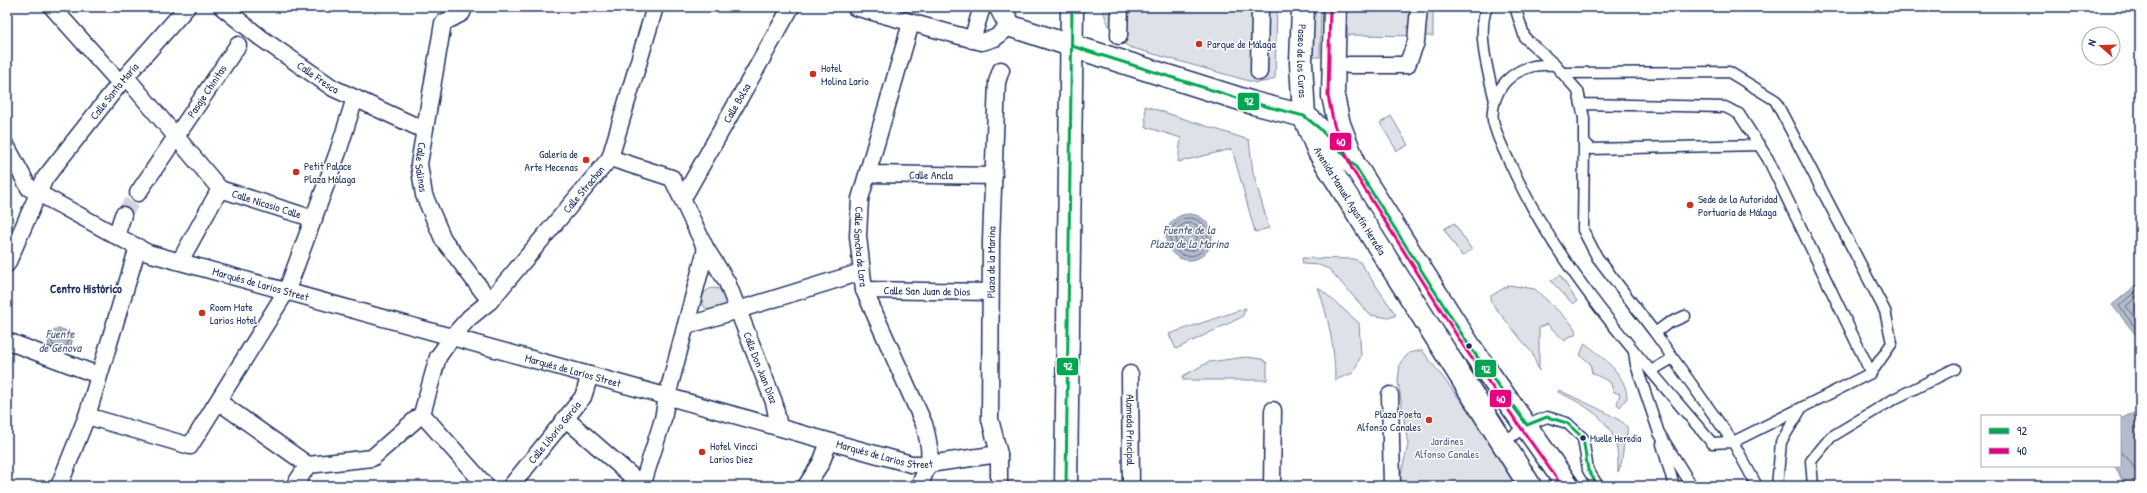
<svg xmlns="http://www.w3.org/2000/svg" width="2147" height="493" viewBox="0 0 2147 493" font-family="'Patrick Hand',sans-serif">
  <rect width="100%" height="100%" fill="#fff"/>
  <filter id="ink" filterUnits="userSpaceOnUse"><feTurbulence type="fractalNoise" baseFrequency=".025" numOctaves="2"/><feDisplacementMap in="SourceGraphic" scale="8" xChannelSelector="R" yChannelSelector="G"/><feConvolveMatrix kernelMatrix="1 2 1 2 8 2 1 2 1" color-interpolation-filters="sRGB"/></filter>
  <g filter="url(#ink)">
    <path fill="#dee1e7" stroke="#7c88a2" d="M1102,7H1277L1275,78L1269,81L1256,83L1129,47C1112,36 1108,26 1102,7Z
      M1314,7H1321L1320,57H1313Z
      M1348,7H1433V36L1347,35Z
      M1145,106L1249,140L1253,172L1269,228L1255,232L1232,149L1178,162L1181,138L1146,127Z
      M1391,116L1408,145L1397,151L1380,123Z
      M1454,223L1472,250L1462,256L1444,229Z
      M1302,258L1354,259L1360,262L1396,315L1389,318L1370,315L1329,269L1319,265L1303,264Z
      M1560,275L1577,301L1573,304L1551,281Z
      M1509,285L1535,289L1571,323L1576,331L1575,335L1568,337L1565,341L1547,324L1539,328V371L1532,353L1490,301L1491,296Z
      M1318,287L1359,323L1361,356L1353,373L1335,380C1335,347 1328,317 1318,287Z
      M702 300a12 12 0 1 1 24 0a12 12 0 1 1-24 0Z
      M1246,308L1242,317L1176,349L1169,334Z
      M1585,343C1602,357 1627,375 1627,398L1620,407L1617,404L1620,394L1614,392L1610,382L1592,373L1590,363L1580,355Z
      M1422,350L1484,431L1517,486H1398L1408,445L1398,381L1400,363L1409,353Z
      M1246,357L1262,359L1267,363V380H1183V376L1209,362Z
      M1559,390C1570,396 1623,418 1627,427C1629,434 1624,438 1624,445C1622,455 1623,462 1618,472C1618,464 1618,457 1617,450C1613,419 1583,404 1558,392Z
      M1012,480L1021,482L1026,486H1004Z"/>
    <path fill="#b5bbca" stroke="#77839f" d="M1166 237a23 23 0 1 1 46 0a23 23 0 1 1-46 0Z
      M2140,282V340L2112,305Z
      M48 341a12 12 0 1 1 24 0a12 12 0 1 1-24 0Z
      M2140,410V486H2125L2115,466H2120V419Z"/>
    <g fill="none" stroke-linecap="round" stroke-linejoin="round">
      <path stroke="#596789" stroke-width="1" d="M1170 237a19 19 0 1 1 38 0a19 19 0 1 1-38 0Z
        M1175 237a14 14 0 1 1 28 0a14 14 0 1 1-28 0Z
        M1181 237a8 8 0 1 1 16 0a8 8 0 1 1-16 0Z
        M2140,287L2119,306L2140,334
        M2140,294L2126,306L2140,326
        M52 341a8 8 0 1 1 16 0a8 8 0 1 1-16 0Z
        M2120,452C2130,457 2139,475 2140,486"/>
      <path stroke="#d1d5df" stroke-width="16" stroke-dasharray="16 8" stroke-linecap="butt" d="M123,215L138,193"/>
      <g stroke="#1b2f5e" stroke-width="13">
        <path id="service" d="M1487,7C1476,33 1489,75 1495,101
          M1515,7L1525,38L1555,65
          M1564,73L1729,72L1775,100L1885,311L1892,343L1871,373L1733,442L1712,443C1641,359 1564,276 1516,176C1508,158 1497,140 1493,120C1491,107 1497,91 1506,81C1520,67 1536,64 1555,65L1578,91L1584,118V141L1591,149L1760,145
          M1582,104L1725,107L1739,114L1768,159L1871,373
          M1584,141L1583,230L1597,257L1655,333L1733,442L1757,486
          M1655,333L1667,324L1685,316
          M1634,352L1636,365L1659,433L1692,486
          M1651,371L1673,358
          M1503,443L1527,425L1547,417L1567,423L1583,438L1588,470L1598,486
          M1662,444L1674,486
          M1777,486L1781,442L1801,409
          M1813,486L1811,461L1831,437L1894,399L1954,369"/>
      </g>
      <g stroke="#1b2f5e" stroke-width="19">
        <g id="pedestrian">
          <path d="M52,7L120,83"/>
          <path id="s1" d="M222,7L261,38L333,88L424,130"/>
          <path id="s2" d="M464,7L462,13L443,23L419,164L424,195L443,239L490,301"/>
          <path d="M855,7L982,42L995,38L1010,26"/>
          <path id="s3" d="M911,23L860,199L858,236L864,290L924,424C932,453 932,459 919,486"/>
          <path d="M1119,36L1120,7"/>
          <path d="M972,40L982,7"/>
          <path d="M1349,65H1407L1416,42L1419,7"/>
          <path d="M1259,72L1260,7"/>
          <path d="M126,77L220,189"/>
          <path id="s4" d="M7,147L29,188L148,253L911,464H929L999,454"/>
          <path id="s5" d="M610,158L672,178L706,249L727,282L774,402L779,427"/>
          <path id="s6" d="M868,174L994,176"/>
          <path id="s7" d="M220,189L314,219"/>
          <path id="s8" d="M138,193L238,45"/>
          <path id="s9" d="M683,198L791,7"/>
          <path d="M116,236L123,215"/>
          <path d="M180,261L220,189"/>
          <path id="s10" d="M7,264L45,178L120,83L187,7"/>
          <path id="s11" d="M864,290L990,292"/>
          <path d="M686,326L861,272"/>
          <path d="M7,341L98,375"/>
          <path id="s12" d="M1130,374L1131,486"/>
          <path d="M1390,395L1392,486"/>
          <path d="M219,402L308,465"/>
          <path d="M422,414L486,486"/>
          <path d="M87,416L190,446L287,290L338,152L355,98"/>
          <path d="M565,418L643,486"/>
          <path d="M59,486L87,416L138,247"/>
          <path id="s13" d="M294,486L308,465L372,458L422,414L438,357L452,337L469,318L490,301L610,158L655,7"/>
          <path id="s14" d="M511,486L583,397L590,375"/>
          <path d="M642,486L663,419L667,396L706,249"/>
          <path d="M806,486L821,463L829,442"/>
          <path id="s15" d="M999,486V454L990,419L991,241L997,82L1001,70"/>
          <path d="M1272,486L1273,410"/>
        </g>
      </g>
      <g stroke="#1b2f5e" stroke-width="24">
        <path id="minor" d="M1000,7L1010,26L1072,46"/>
      </g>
      <g stroke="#1b2f5e" stroke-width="25">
        <path id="tertiary" d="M1072,46L1253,103L1304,116
          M1066,486L1072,7"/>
      </g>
      <g stroke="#1b2f5e" stroke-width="25">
        <g id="primary">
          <path id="s16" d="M1303,7L1301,63L1304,116L1319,152L1530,486"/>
          <path d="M1335,7L1333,96L1339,124L1352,157"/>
          <path d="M1310,120L1356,167L1470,347L1568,486"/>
        </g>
      </g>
      <use href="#service" stroke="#fff" stroke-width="10"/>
      <use href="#pedestrian" stroke="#fff" stroke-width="16"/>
      <use href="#minor" stroke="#fff" stroke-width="21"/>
      <use href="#tertiary" stroke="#fff" stroke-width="22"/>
      <use href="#primary" stroke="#fff" stroke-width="22"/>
      <g stroke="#fff" stroke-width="6">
        <path id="bus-1" d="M1072,46L1253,103L1304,116L1319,128L1356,167L1470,347L1527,425L1547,417L1567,423L1583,438L1588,470L1598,486
          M1066,486L1072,7"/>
      </g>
      <g stroke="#fff" stroke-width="6">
        <path id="bus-2" d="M1330,7L1328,96L1334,125L1352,169L1466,350L1562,486"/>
      </g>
      <use href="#bus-1" stroke="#00a651" stroke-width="3"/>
      <use href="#bus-2" stroke="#e5007d" stroke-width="3"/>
    </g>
  </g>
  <g fill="#c8321e" stroke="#fff" stroke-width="1.5">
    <circle cx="1199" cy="44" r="4"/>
    <circle cx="813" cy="74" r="4"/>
    <circle cx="586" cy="160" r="4"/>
    <circle cx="296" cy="172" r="4"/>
    <circle cx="1690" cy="205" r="4"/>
    <circle cx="202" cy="313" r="4"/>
    <circle cx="1429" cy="420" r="4"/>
    <circle cx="702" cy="452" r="4"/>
  </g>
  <g fill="#1b2f5e" stroke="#fff" stroke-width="1.5">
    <circle cx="1469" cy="346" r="3.5"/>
    <circle cx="1583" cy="438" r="3.5"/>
  </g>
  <g text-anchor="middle" stroke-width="3" stroke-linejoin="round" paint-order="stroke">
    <g font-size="10" fill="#1b2f5e" stroke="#fff" text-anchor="start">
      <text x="1590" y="442">Muelle Heredia</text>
    </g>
    <g font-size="11" fill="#1b2f5e" stroke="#fff" text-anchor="start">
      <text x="1207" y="48">Parque de Málaga</text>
      <text x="821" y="72">Hotel<tspan x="821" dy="13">Molina Lario</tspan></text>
      <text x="578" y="158" text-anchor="end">Galería de<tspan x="578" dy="13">Arte Mecenas</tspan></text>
      <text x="304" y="170">Petit Palace<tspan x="304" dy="13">Plaza Málaga</tspan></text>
      <text x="1698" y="203">Sede de la Autoridad<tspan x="1698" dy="13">Portuaria de Málaga</tspan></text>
      <text x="210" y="311">Room Mate<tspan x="210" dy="13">Larios Hotel</tspan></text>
      <text x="1421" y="418" text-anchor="end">Plaza Poeta<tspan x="1421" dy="13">Alfonso Canales</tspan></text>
      <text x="710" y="450">Hotel Vincci<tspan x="710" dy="13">Larios Diez</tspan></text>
    </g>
    <g font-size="11" fill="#1b2f5e" stroke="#fff">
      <text dy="4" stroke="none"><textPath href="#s16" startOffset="54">Paseo de los Curas</textPath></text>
      <text dy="4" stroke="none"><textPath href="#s1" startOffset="119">Calle Fresca</textPath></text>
      <text dy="4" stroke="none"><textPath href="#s10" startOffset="205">Calle Santa María</textPath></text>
      <text dy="4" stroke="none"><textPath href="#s8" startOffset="123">Pasaje Chinitas</textPath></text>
      <text dy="4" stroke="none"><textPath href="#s9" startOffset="109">Calle Bolsa</textPath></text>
      <text dy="4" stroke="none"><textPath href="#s2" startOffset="174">Calle Salinas</textPath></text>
      <text dy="4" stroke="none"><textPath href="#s6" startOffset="63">Calle Ancla</textPath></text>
      <text dy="4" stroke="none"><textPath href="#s13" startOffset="438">Calle Strachan</textPath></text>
      <text dy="4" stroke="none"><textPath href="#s16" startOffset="206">Avenida Manuel Agustín Heredia</textPath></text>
      <text dy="4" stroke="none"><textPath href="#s7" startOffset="49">Calle Nicasio Calle</textPath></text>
      <text dy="4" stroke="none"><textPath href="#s3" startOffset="231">Calle Sancha de Lara</textPath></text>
      <text dy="4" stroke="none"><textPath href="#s15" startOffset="225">Plaza de la Marina</textPath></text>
      <text dy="4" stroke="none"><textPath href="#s4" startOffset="299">Marqués de Larios Street</textPath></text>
      <text dy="4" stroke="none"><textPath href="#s11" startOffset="63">Calle San Juan de Dios</textPath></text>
      <text dy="4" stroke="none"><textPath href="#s5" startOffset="275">Calle Don Juan Díaz</textPath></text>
      <text dy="4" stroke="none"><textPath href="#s4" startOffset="623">Marqués de Larios Street</textPath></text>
      <text dy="4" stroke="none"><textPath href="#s12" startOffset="56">Alameda Principal</textPath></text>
      <text dy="4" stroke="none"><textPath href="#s14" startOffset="69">Calle Liborio García</textPath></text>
      <text dy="4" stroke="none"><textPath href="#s4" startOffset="946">Marqués de Larios Street</textPath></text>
    </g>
    <g font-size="11" fill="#4c5c80" stroke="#fff">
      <text x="1447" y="445">Jardines<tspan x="1447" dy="13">Alfonso Canales</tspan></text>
    </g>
    <g font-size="12" font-style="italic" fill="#49597e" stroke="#fff">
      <text x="1189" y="234">Fuente de la<tspan x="1189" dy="14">Plaza de la Marina</tspan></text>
      <text x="60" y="338">Fuente<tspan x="60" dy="14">de Génova</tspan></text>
    </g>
    <g font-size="12" font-weight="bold" fill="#1b2f5e" stroke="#fff">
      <text x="86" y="293">Centro Histórico</text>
    </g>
  </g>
  <g stroke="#fff" stroke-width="1.5">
    <rect x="1237" y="92" width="23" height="19" rx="4" fill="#00a651"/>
    <rect x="1329" y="132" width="23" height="19" rx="4" fill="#e5007d"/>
    <rect x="1056" y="357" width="23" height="19" rx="4" fill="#00a651"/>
    <rect x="1474" y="359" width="23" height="19" rx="4" fill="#00a651"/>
    <rect x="1489" y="389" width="23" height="19" rx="4" fill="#e5007d"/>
  </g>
  <g font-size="11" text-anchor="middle" font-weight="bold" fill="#fff">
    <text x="1249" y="105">92</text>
    <text x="1341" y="146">40</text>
    <text x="1068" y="370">92</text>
    <text x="1486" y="373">92</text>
    <text x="1501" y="403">40</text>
  </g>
  <rect width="2147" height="493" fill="none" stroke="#fff" stroke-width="24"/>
  <rect x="12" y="12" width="2123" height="469" fill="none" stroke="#1b2f5e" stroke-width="1.5" filter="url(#ink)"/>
  <rect x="1981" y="415" width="140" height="52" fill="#ffffff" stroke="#a4acbf"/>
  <rect x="1989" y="428" width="20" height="6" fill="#00a651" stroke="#a4acbf"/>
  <text x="2017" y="435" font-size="12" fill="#1b2f5e">92</text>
  <rect x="1989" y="448" width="20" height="6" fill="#e5007d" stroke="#a4acbf"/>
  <text x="2017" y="455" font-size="12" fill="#1b2f5e">40</text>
  <g transform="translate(2101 46) rotate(290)"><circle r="19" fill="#ffffff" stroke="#a4acbf"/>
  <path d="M0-3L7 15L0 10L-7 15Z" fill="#c8321e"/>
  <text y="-6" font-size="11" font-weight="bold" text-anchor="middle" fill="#1b2f5e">N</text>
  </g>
</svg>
